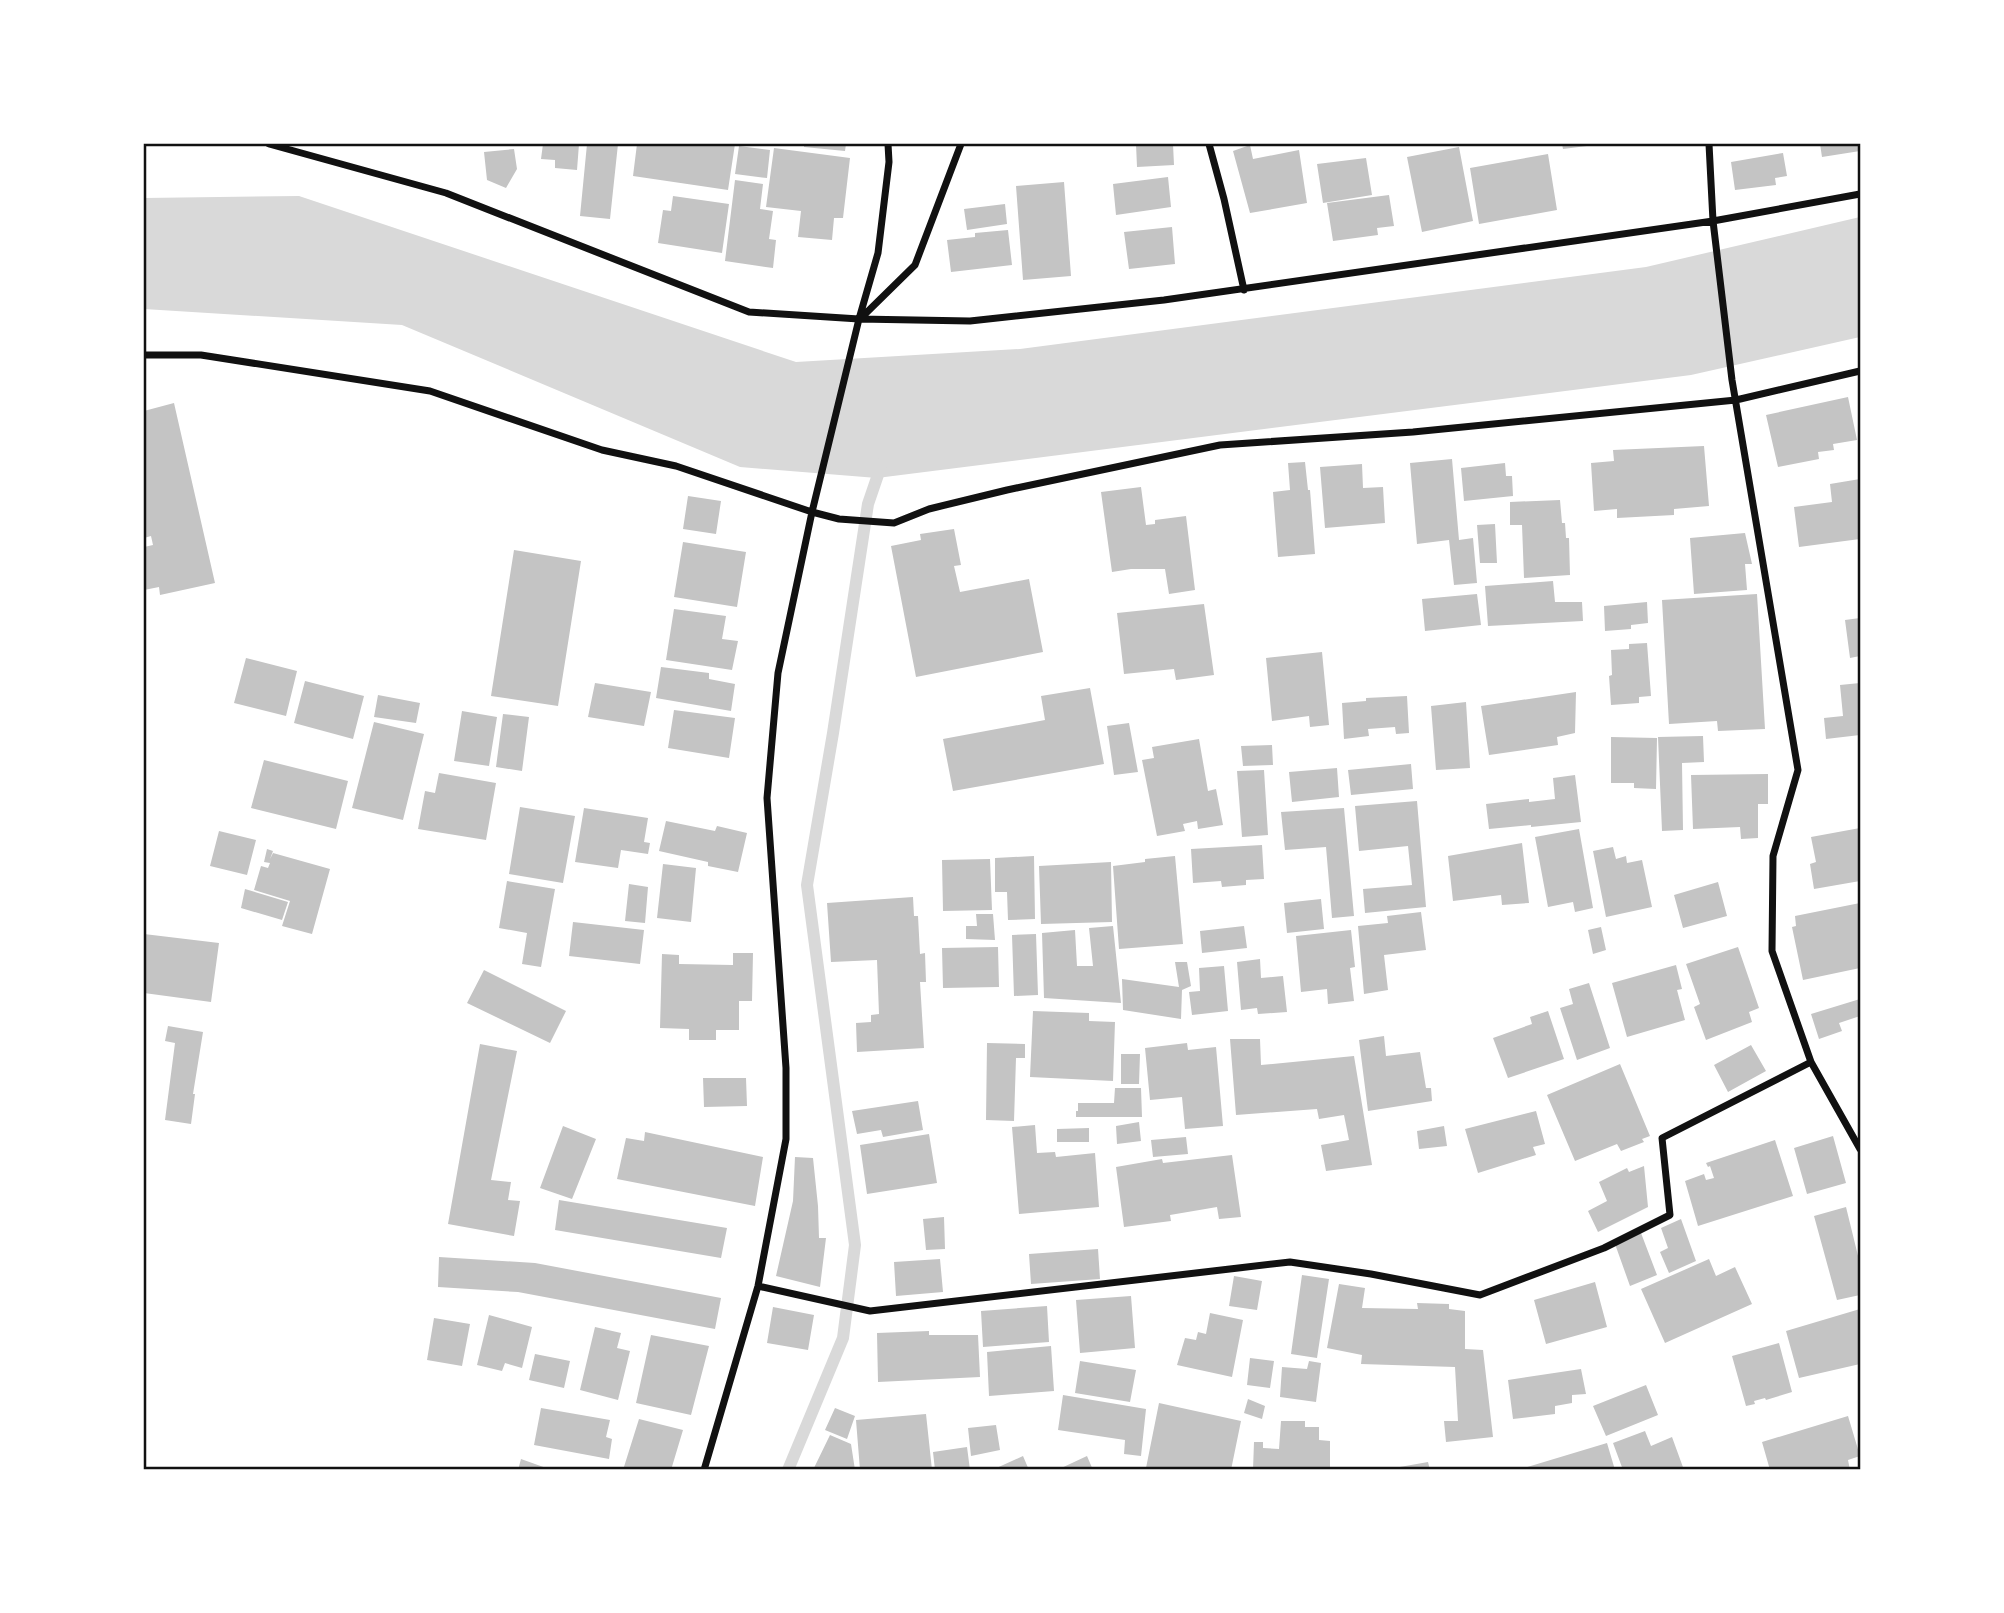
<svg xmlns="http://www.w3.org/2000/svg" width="2004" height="1613" viewBox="0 0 2004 1613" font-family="'Noto Sans',sans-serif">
  <rect width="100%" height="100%" fill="#fff"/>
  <path fill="#d9d9d9" d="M299,196L796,362L1020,349L1646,267L1860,217V337L1691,375L877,478L740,467L402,325L144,309V198Z"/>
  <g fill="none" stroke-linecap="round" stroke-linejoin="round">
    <path stroke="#d9d9d9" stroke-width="12" d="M788,1470L843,1338L855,1245L807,885L833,733L868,504L882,463"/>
  </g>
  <path fill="#c4c4c4" d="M543,144H579L577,170L555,168V160L541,159Z
    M587,144H618L610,219L580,216Z
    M637,144H735L728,190L633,176Z
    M804,144H846L845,151L804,147Z
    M1136,144H1173L1174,165L1137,167Z
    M1562,144H1595V145L1563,149Z
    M1820,144H1860V151L1822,157Z
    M1250,145L1253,159L1299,150L1307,203L1250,213L1233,151Z
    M739,146L770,150L767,178L735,174Z
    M1459,147L1473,221L1422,232L1407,157Z
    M774,148L850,158L843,218H834L832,240L798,237L801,211L766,207Z
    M514,149L517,169L506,188L487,180L484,152Z
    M1783,153L1787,176L1775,178L1776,185L1735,190L1731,162Z
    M1548,154L1557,210L1479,224L1470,168Z
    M1366,158L1372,195L1323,203L1317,164Z
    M1168,177L1171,207L1116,215L1113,184Z
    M735,180L763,184L760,209L773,211L769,239L776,240L773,268L725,261Z
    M1064,182L1071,276L1023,280L1016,186Z
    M1389,195L1394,226L1377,228L1378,235L1333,241L1327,203Z
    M673,196L729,204L722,253L658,243L663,210L671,211Z
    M1005,204L1007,224L967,230L964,209Z
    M1172,227L1175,264L1129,269L1124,232Z
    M1008,230L1012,265L951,272L947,240L975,237V233Z
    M1848,397L1857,440L1833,444L1834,450L1818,452L1819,459L1778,467L1766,415Z
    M174,403L215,583L160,595L159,587L144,590V547L153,545L151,536L144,538V411Z
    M1704,446L1709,506L1674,509V515L1617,518V509L1594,511L1591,463L1614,461L1613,450Z
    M1452,459L1459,540L1473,538L1477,583L1454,585L1449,540L1417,544L1410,463Z
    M1305,462L1308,490H1310L1315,554L1278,557L1273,492L1290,490L1288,463Z
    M1505,463L1506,476H1512L1513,496L1464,501L1461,468Z
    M1362,464L1363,488L1383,487L1385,523L1325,528L1320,467Z
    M1860,479V539L1799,547L1794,507L1832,502L1830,484Z
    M1141,487L1146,525L1155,524V520L1186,516L1195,590L1169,594L1165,569H1131L1112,572L1101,492Z
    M688,496L721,501L716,534L683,529Z
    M1560,500L1562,523H1565L1566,538H1569L1570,575L1524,578L1522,525H1510V502Z
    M1495,524L1497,563H1480L1477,525Z
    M954,529L961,565L954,566L960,592L1029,579L1043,652L916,677L891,546L921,540L920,534Z
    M1745,533L1752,564H1745L1747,590L1694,594L1690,538Z
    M683,542L746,552L737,607L674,597Z
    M514,550L581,561L558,706L491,696Z
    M1553,581L1555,602H1582L1583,621L1488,626L1485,586Z
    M1477,594L1481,625L1425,631L1422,599Z
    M1757,594L1765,729L1718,731L1717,721L1669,724L1662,600Z
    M1647,602L1648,623L1631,625V629L1605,631L1604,606Z
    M1204,604L1214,675L1176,680L1174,669L1124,674L1117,613Z
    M674,609L726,616L722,639L738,641L732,670L666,660Z
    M1860,618V656L1850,658L1845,620Z
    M1647,643L1651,696L1639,697V703L1611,705L1609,676L1612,675L1611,650L1629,649V644Z
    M1322,652L1329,725L1310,727L1309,716L1272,721L1266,658Z
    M246,658L297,671L286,716L234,703Z
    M661,667L709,673V679L735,684L731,711L656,698Z
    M305,681L364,696L353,739L294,723Z
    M595,683L651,692L644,726L588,717Z
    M1860,683V735L1826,739L1824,718L1843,716L1840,685Z
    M1090,688L1104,764L953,791L943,739L1045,720L1041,696Z
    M1576,692L1575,733L1557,737L1558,745L1489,755L1481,706Z
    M378,695L420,703L416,723L374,717Z
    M1407,696L1409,733L1396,734L1395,727L1368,729L1369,736L1344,739L1342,703L1366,701V698Z
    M1466,702L1470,768L1436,770L1431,706Z
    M674,710L735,718L729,758L668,748Z
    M462,711L497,717L489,766L454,761Z
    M503,714L529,717L522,771L496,767Z
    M374,722L424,734L403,820L352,808Z
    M1129,723L1138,772L1114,775L1107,726Z
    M1703,736L1704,762L1682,763L1683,830L1662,831L1658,737Z
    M1611,737L1657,738L1656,789L1634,788V783H1611Z
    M1199,739L1208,791L1216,789L1223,825L1198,829L1197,821L1183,824L1185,831L1157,836L1142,760L1154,758L1152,747Z
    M1272,745L1273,765L1243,766L1241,746Z
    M264,760L348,781L336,829L251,808Z
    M1411,764L1413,789L1351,795L1348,770Z
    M1337,768L1339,797L1292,802L1289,772Z
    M1264,770L1268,835L1242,837L1237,771Z
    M439,773L496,783L486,840L418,829L425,791L435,793Z
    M1768,774V804H1758V838L1741,839L1740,827L1693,829L1691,775Z
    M1575,775L1581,822L1531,827V825L1489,829L1486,804L1529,799V802L1555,799L1553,778Z
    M1417,801L1426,907L1365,913L1363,889L1412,885L1408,846L1359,851L1355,806Z
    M520,807L575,816L563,883L509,874Z
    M584,808L648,818L644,842L650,843L648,854L621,850L618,868L575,862Z
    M1344,808L1354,916L1332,918L1326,847L1285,850L1281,812Z
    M666,821L715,831L717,826L747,833L738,872L708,866V862L659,851Z
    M1860,828V881L1814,889L1810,864L1816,862L1811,837Z
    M1579,829L1593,908L1575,912L1573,902L1548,907L1535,837Z
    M219,831L256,840L247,875L210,866Z
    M1522,843L1529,903L1502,905L1501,895L1453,901L1448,856Z
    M1262,845L1264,879L1246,880V885L1222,887L1221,881L1193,883L1191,849Z
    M1613,847L1616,859L1626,856L1627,863L1642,860L1652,907L1606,917L1593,851Z
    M267,849L273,851L270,859L273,853L330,869L312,934L282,926L290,901L254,890L261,866L268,868L270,863L264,862Z
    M1034,856L1035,919L1008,920L1007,892H995V858Z
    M1175,856L1183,944L1119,949L1113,866L1145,862V859Z
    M990,859L992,910L943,911L942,860Z
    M1111,862L1112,922L1041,924L1039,866Z
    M663,864L696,868L691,922L657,918Z
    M507,881L555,889L541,967L522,964L527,933L499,928Z
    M1718,882L1727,916L1683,928L1674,895Z
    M629,884L648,887L645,923L625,921Z
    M245,889L288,902L282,920L241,908Z
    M913,897L914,916H918L920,954L925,953L926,982H920L924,1048L857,1052L856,1023L871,1022V1015L879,1014L877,960L831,962L827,903Z
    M1321,899L1324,929L1287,933L1284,903Z
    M1860,903V968L1803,980L1792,927L1796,926L1795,916Z
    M1421,912L1426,950L1384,955L1388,990L1364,994L1358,926L1388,923L1387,916Z
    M976,914H993L995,940L966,939V926H977Z
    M573,922L644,930L640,964L569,956Z
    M1113,926L1121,1003L1044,998L1042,933L1075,930L1077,966H1093L1089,928Z
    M1244,926L1247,948L1202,953L1200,931Z
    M1601,927L1606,950L1593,954L1588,930Z
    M1351,930L1355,967L1350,968L1354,1001L1328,1004L1327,989L1301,992L1296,936Z
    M144,934L219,943L211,1002L144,993Z
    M1036,934L1038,995L1014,996L1012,935Z
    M998,947L999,987L943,988L942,948Z
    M1738,947L1759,1008L1749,1012L1752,1022L1706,1040L1694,1007L1700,1004L1686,964Z
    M733,953H753L752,1001H739V1030H716V1040H689V1029L660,1028L662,954L679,955V964L733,965Z
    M1260,959L1261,978L1283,976L1287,1012L1258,1014L1257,1008L1241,1010L1237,962Z
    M1175,962H1187L1191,986L1182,990L1181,1019L1123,1010L1122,979L1179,987Z
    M1676,965L1682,989L1677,990L1685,1020L1627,1037L1612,983Z
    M1224,966L1228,1011L1192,1015L1189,992L1200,991L1199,968Z
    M484,970L566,1011L550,1043L467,1003Z
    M1589,983L1610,1048L1577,1060L1560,1008L1573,1004L1569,989Z
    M1860,999V1016L1839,1023L1842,1031L1819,1039L1811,1014Z
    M1033,1011L1089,1013V1021L1115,1022L1113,1081L1030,1077Z
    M1548,1011L1564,1059L1508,1078L1493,1038L1532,1024L1530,1017Z
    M168,1026L203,1032L193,1094H195L191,1124L165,1120L175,1043L165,1041Z
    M1384,1036L1386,1056L1420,1052L1426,1088H1431L1432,1101L1368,1111L1359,1040Z
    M1230,1039H1260L1261,1065L1354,1056L1372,1165L1326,1171L1321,1145L1349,1140L1344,1115L1319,1119L1317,1109L1236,1115Z
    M987,1043L1025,1044V1058H1016L1014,1121L986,1120Z
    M1187,1043L1188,1050L1216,1047L1223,1126L1185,1129L1182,1097L1150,1100L1145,1048Z
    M480,1044L517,1051L491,1180L511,1182L508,1200L520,1201L514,1236L448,1224Z
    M1751,1045L1766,1071L1728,1092L1714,1065Z
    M1121,1054H1140L1139,1084H1121Z
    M1620,1064L1650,1136L1642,1139L1644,1142L1621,1151L1617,1144L1575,1161L1547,1095Z
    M703,1078H746L747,1106L704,1107Z
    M1115,1088H1141L1142,1117H1076V1111H1078V1103H1114Z
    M918,1101L923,1130L883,1137L881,1130L857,1134L852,1111Z
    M1536,1111L1545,1144L1533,1147L1536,1155L1478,1173L1465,1129Z
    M1139,1122L1141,1141L1117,1144L1116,1126Z
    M1035,1125L1037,1153L1055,1152L1056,1157L1095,1153L1099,1207L1019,1214L1012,1127Z
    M563,1126L596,1139L572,1199L540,1188Z
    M1444,1126L1447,1146L1419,1149L1417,1131Z
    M1089,1128V1142H1057V1129Z
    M645,1132L763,1157L755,1206L617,1179L626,1138L644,1141Z
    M929,1134L937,1183L867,1194L860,1145Z
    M1833,1136L1846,1183L1807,1194L1794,1148Z
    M1186,1137L1188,1154L1153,1157L1151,1140Z
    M1775,1140L1793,1196L1698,1226L1685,1181L1704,1174L1706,1180L1714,1178L1710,1166L1708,1167L1706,1163Z
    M1232,1155L1241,1217L1219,1219L1217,1207L1170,1215L1171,1221L1124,1227L1116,1167L1162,1159L1163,1163Z
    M795,1157L813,1158L818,1206L819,1238H826L820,1287L776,1276L793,1201Z
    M1644,1166L1648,1207L1598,1232L1588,1211L1607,1201L1599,1182L1627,1168L1629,1172Z
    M559,1200L727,1228L721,1258L555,1230Z
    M1846,1207L1860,1264V1295L1837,1300L1814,1216Z
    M944,1217L945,1249L926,1250L923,1219Z
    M1681,1219L1696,1261L1669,1273L1660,1252L1668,1248L1661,1228Z
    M1641,1233L1657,1275L1630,1286L1615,1244Z
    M1098,1249L1100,1279L1031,1284L1029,1254Z
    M439,1257L535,1263L721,1298L715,1329L518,1292L438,1287Z
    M940,1259L943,1292L896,1296L894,1262Z
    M1709,1259L1716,1276L1735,1267L1752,1304L1665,1343L1641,1289Z
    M1302,1275L1329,1279L1317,1358L1291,1354Z
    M1234,1276L1262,1281L1257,1310L1229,1306Z
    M1595,1282L1607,1327L1546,1344L1534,1300Z
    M1339,1284L1365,1288L1362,1308L1418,1309L1417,1303L1449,1304V1309L1465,1311V1349L1483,1350L1493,1437L1446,1442L1444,1421H1458L1455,1367L1361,1364L1362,1355L1327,1348Z
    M1131,1296L1135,1348L1080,1353L1076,1300Z
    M1047,1306L1049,1342L983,1347L981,1311Z
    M773,1307L814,1315L808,1350L767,1343Z
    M1860,1309V1364L1799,1378L1786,1331Z
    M1210,1313L1243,1320L1232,1377L1177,1365L1185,1338L1196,1340L1198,1332L1206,1334Z
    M489,1315L532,1327L522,1368L505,1363L502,1371L477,1365Z
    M434,1318L470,1324L462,1366L427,1360Z
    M595,1327L621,1333L617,1348L630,1351L618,1400L580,1390Z
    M929,1331V1335H978L980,1377L878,1382L877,1333Z
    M651,1335L709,1346L691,1415L636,1403Z
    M1779,1343L1792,1392L1766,1400L1765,1398L1754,1401L1755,1404L1746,1406L1732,1356Z
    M1051,1346L1054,1391L989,1396L987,1352Z
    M535,1354L570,1361L564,1388L529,1380Z
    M1250,1358L1274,1361L1270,1388L1247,1385Z
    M1080,1361L1136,1370L1130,1402L1075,1393Z
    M1309,1361L1321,1363L1316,1402L1280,1397L1282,1367L1307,1369Z
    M1581,1369L1586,1394L1572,1395V1403L1555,1406V1414L1513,1419L1508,1380Z
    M1646,1385L1658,1415L1606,1436L1593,1406Z
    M1063,1395L1146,1409L1141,1456L1124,1454L1125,1440L1058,1430Z
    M1248,1399L1265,1406L1262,1419L1244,1413Z
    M1159,1403L1241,1421L1231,1470L1146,1468Z
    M541,1408L610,1420L606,1437L612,1439L609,1459L534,1445Z
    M835,1408L855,1416L847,1439L825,1430Z
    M926,1414L932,1470H860L856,1420Z
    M1848,1416L1860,1456L1848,1460L1850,1470H1770L1762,1442Z
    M639,1419L683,1430L671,1470H623Z
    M1281,1421H1305V1427H1319V1440L1330,1441V1470H1253L1254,1442H1263V1448L1279,1449Z
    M996,1425L1000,1450L971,1456L968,1428Z
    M1645,1431L1651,1446L1672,1437L1684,1470H1623L1613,1443Z
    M830,1435L851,1444L855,1470H813Z
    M1607,1443L1615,1470H1521V1469Z
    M967,1447L970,1470H935L933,1452Z
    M1023,1456L1029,1470H992Z
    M1087,1456L1093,1470H1057Z
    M521,1459L549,1469V1470H518Z
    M1428,1462L1430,1470H1394V1468Z"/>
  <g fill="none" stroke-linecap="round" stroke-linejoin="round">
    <path stroke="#111" stroke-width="7" d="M269,144L446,193L749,312L859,319L970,321L1164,300L1713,221L1860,194
      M1209,144L1224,199L1244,290
      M1709,144L1713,221L1732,380L1798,770L1773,856L1772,951L1811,1062L1860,1149
      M860,319L915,265L961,144
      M144,355H201L430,391L602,450L676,466L812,512L839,519L894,523L929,509L1007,490L1220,445L1413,432L1736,400L1860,371
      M758,1286L870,1311L1290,1262L1371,1274L1480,1295L1604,1248L1670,1215L1662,1138L1811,1062
      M704,1470L758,1286L786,1139V1068L767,798L778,673L812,512L859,319L878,253L889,162L888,144"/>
  </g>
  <rect width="2004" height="1613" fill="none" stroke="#ffffff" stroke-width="290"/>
  <rect x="145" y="145" width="1714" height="1323" fill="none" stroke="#111" stroke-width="2.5"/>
</svg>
